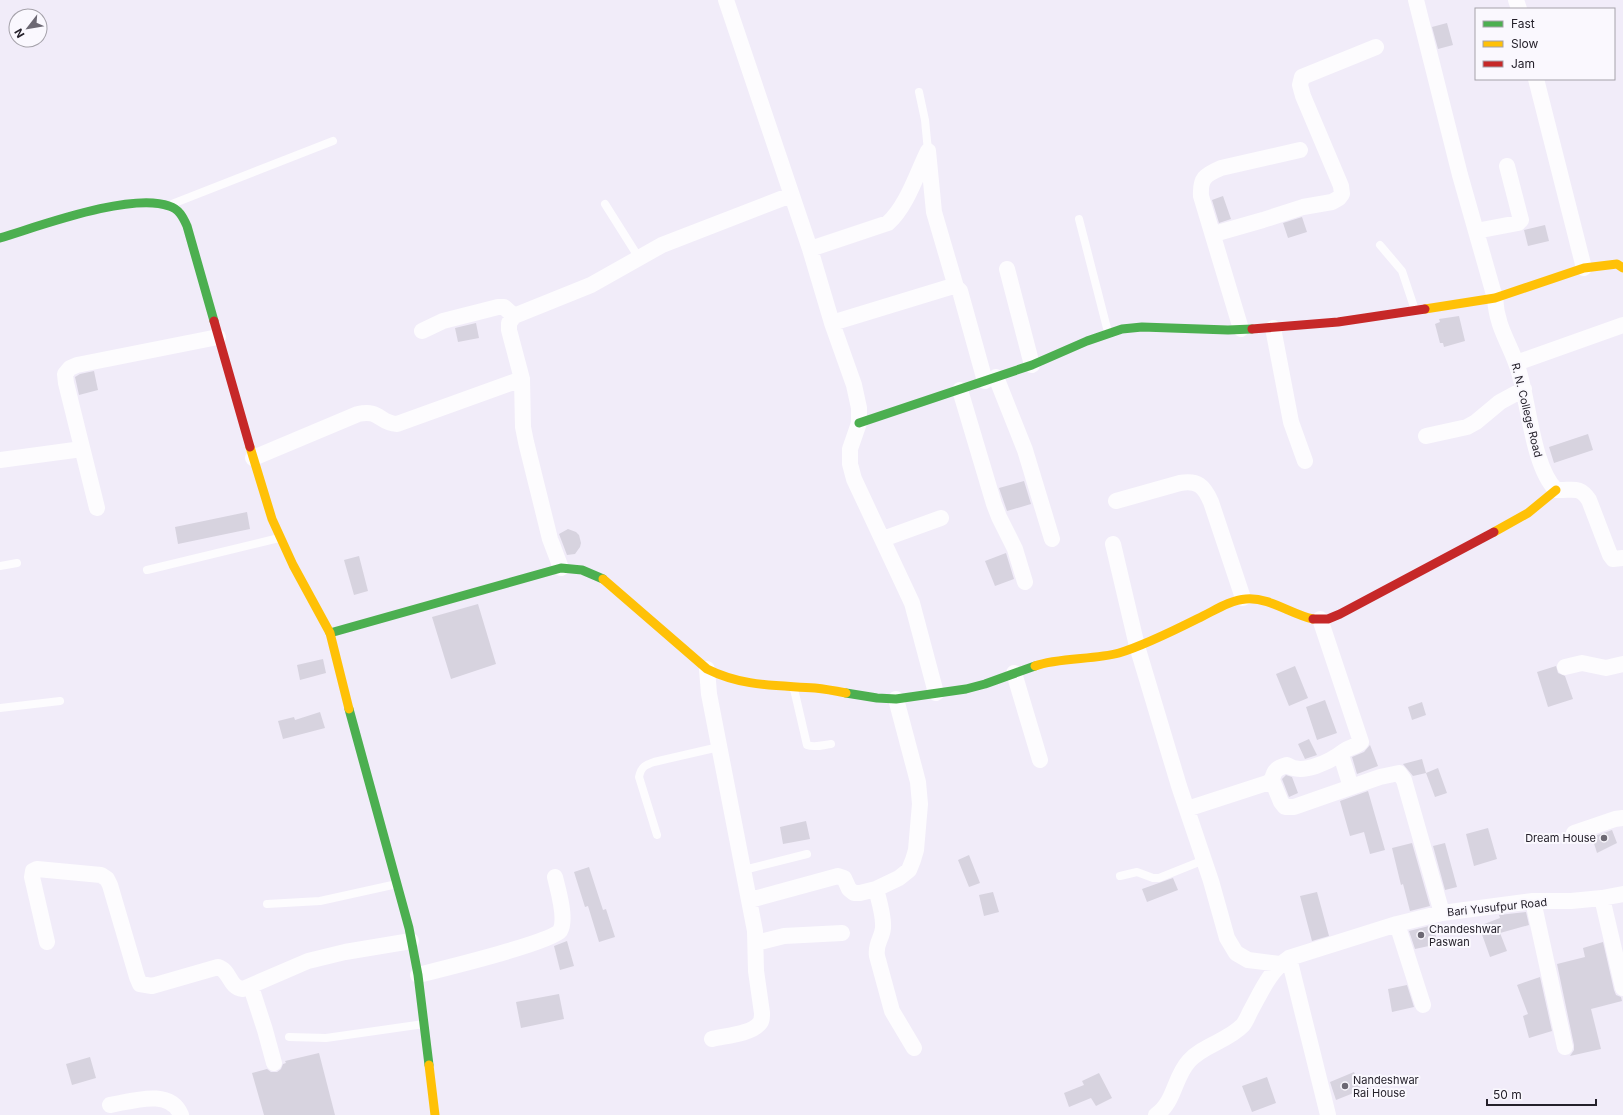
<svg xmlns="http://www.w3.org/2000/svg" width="1623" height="1115" viewBox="0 0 1623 1115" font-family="Inter,sans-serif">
  <rect width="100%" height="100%" fill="#f1ecf9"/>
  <path fill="#d7d3df" d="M1447,23L1453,45L1438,49L1432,27Z
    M1223,196L1231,219L1219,223L1212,200Z
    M1302,217L1307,232L1288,238L1283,223Z
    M1545,225L1549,241L1528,246L1524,230Z
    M1459,316L1465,341L1444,347L1443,343H1440L1435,324L1440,322L1439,319Z
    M476,323L479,338L458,342L455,328Z
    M94,371L98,390L79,395L75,377L80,374Z
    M1588,434L1593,450L1554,463L1549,447Z
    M1024,481L1031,504L1007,511L999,488Z
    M247,512L250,529L178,544L175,527Z
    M568,529L576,532L579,535L581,543L580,547L575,554L567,555L559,534Z
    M1006,553L1014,579L995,586L985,561Z
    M359,556L368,591L354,595L344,560Z
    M478,604L496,664L451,679L432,617Z
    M323,659L326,673L300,680L297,665Z
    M1295,666L1308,698L1289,706L1276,674Z
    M1556,666L1558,673L1565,676L1573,699L1548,707L1537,672Z
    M1325,700L1337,733L1317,740L1306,707Z
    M1422,702L1426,715L1412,720L1408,707Z
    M320,712L325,728L283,739L278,721L294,717L295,720Z
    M1309,739L1317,755L1305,759L1298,744Z
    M1370,745L1378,766L1357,774L1352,757L1364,752Z
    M1422,759L1426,773L1413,776L1403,764Z
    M1438,768L1447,793L1435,797L1426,773Z
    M1286,775L1292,777L1298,793L1289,797L1282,779Z
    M1368,791L1385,850L1370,854L1364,832L1350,836L1340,801Z
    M806,821L810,839L783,844L780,827Z
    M1488,828L1497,859L1474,866L1466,834Z
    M1612,830L1617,843L1597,853L1592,837Z
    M1412,843L1430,906L1410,911L1403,884L1401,885L1392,848Z
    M1445,843L1457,887L1445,890L1433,846Z
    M969,855L980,883L969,887L958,860Z
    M589,867L603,910L606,909L615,937L599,942L588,906L585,907L574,872Z
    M1173,878L1178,890L1147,902L1142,889Z
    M993,892L999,912L984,916L979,895Z
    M1317,892L1329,936L1312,941L1300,896Z
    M1526,912L1529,925L1500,933L1507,951L1490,957L1479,926L1500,918L1499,915Z
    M1433,925L1438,944L1415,949L1409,931Z
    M567,941L574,966L560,970L554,946Z
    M1603,942L1614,990L1616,995L1621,997L1622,1001L1591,1009L1601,1049L1570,1056L1574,1050V1045L1557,964L1585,957L1583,948Z
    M1540,977L1552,1031L1529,1038L1523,1016L1528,1014L1517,985Z
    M1407,985L1414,1007L1392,1012L1388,989Z
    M559,994L564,1019L521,1028L516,1002Z
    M319,1053L335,1115H264L252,1073L267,1069L271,1072H277L281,1069L283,1064L286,1063L285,1061Z
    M90,1057L96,1078L72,1085L66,1064Z
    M1354,1072L1361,1090L1336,1100L1330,1082Z
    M1099,1073L1112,1098L1096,1106L1091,1098L1069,1107L1064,1093L1084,1085L1082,1081Z
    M1267,1077L1276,1103L1252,1112L1242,1086Z"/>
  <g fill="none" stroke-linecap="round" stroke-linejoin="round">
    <path stroke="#fdfcfe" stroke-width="8" d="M919,92L925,120L928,151
      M172,204L333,141
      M605,204L639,258
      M1079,219L1108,332
      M1380,245L1402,271L1415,310
      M0,566L17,563
      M147,570L279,538
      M794,689L807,745C815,748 823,745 831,744
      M0,708L60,701
      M657,835L639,777C641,767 645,765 654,762L719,747
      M744,870L807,854
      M1120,876L1137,872L1153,878H1159L1204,860
      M267,904L320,901L397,884
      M289,1037L326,1038L424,1024"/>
    <path stroke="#fdfcfe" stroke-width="16" d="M726,0L810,249L832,323L854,385L859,408V423L850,449V464L854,479L912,603L936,693
      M1416,0L1460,175L1495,298C1497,330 1511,344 1519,372C1529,405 1533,467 1556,490C1572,491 1579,485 1589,500L1610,555L1613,559L1623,558
      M1516,0L1519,9
      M1536,79L1584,268
      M1476,231L1518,223L1521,220L1507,166
      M1214,234L1263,220L1303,207L1332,202L1339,198L1342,194L1341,186L1303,96L1300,85L1302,77L1376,47
      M810,249L888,223C907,206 917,173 928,151L934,212L956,287
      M1007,269L1032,365
      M832,323L950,287H956L960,291L985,381
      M1273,328L1291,422L1305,461
      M1241,329L1201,196C1200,178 1205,175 1221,168L1300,150
      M422,331L443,321L498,307H504L514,316
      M1516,363L1623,325
      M996,377L1025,450L1052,539
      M960,390L994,504L999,517L1015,549L1025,582
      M1426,436L1467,427L1476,422L1500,402L1524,389
      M253,458L358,414C380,409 379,423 397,424L522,379
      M0,460L82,449
      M1116,501L1180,483C1198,480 1204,486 1211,502L1243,598
      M97,508L66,383L65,374L70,368L77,365L218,337
      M883,539L941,518
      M1113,544L1137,646L1179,786L1211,881L1227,938L1236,953L1248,960L1280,964
      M561,568L550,539L526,442L523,427L522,379L509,330V323L514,316L591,285L662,245L791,195
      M1565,667L1582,663L1606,668L1623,664
      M707,669L709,694L755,931L756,971L762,1013C762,1018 762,1022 758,1025C750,1034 723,1036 712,1039
      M1014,673L1040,760
      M1341,755L1351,787
      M1272,780L1281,802L1285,807H1294L1380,777L1399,773L1404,780L1442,913
      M1187,809L1267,783L1272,780C1274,770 1277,768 1287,765C1302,776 1331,761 1344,751C1349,747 1356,747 1361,742L1320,619
      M1574,833L1615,819L1623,818
      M876,889C879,901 884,916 883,928C882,939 875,943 877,956L892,1011L914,1048
      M1602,898L1623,988
      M750,900L838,876L844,878L849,889L854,893H860L876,889L899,878L909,870L913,860L916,850L920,804L918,782L896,699
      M1533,901L1565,1047
      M1397,924L1423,1005
      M47,942L32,877L33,871L37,869L101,875L107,879L110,885L137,977L140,984L152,986L218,967C231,971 228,987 243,989L308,961L345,952L411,941
      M756,943L784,936L842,933
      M1289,958L1328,1115
      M418,975C438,970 553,942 560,931C567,919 558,890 555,877
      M251,987L265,1030L274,1063
      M110,1105C133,1101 170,1088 181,1115
      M1156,1115C1175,1102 1174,1077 1189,1061C1203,1045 1228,1041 1243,1025C1246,1021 1248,1016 1250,1012C1261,992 1270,970 1289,958L1397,924L1442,913L1533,901H1571L1602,898L1623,894"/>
    <path stroke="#4caf50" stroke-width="9" d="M0,238C40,226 131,192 169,206C179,209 183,217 187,226L214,321
      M859,423L1032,365L1087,341L1122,329L1142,327L1228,330L1252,329
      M330,633L561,568L582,570L603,579
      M846,693L877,698L896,699L966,689L985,684L1035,666
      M349,709L409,928L418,975L429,1065"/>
    <path stroke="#ffc107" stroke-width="9" d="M1425,309L1495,298L1584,268L1617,264L1623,268
      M250,447L272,519L293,565L330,633L349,709
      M1494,532L1528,513L1556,490
      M603,579L707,669C743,687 777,685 815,688C825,689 836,691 846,693
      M1035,666C1059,657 1094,660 1119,653C1146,645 1179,628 1203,616C1217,609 1231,600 1246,599C1269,597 1291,614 1313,619
      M429,1065L435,1115"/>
    <path stroke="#c62828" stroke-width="9" d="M214,321L250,447
      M1252,329L1338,322L1425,309
      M1313,619H1328L1340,614L1494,532"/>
  </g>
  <g fill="#6c6873" stroke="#faf8fe" stroke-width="1.5">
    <circle cx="1604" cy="838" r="4"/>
    <circle cx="1421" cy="935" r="4"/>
    <circle cx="1345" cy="1086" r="4"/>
  </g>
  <g text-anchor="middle" stroke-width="4" stroke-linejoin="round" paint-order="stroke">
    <g font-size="11" fill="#25212b" stroke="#faf8fe">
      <text transform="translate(1527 410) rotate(76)" y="4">R. N. College Road</text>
      <text transform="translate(1497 907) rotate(-6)" y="4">Bari Yusufpur Road</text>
    </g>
    <g font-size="11" fill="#25212b" stroke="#faf8fe" text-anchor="start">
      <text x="1596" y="842" text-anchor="end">Dream House</text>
      <text x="1429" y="933">Chandeshwar<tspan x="1429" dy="13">Paswan</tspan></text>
      <text x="1353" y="1084">Nandeshwar<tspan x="1353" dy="13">Rai House</tspan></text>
    </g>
  </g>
  <rect x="1475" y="8" width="140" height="72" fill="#faf8fe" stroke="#a5a2aa"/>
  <rect x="1483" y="21" width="20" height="6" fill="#4caf50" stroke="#a5a2aa"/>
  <text x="1511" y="28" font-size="12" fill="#25212b">Fast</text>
  <rect x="1483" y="41" width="20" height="6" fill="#ffc107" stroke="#a5a2aa"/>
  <text x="1511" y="48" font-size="12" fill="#25212b">Slow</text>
  <rect x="1483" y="61" width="20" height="6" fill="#c62828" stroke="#a5a2aa"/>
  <text x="1511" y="68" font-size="12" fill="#25212b">Jam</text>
  <g transform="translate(28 28) rotate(239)"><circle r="19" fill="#faf8fe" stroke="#a5a2aa"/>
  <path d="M0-3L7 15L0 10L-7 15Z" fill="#6c6873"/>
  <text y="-6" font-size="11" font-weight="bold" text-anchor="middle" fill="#25212b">N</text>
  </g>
  <path d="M1487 1099v6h109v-6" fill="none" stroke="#25212b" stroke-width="2"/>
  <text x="1493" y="1099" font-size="12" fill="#25212b" stroke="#faf8fe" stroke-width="3" paint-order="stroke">50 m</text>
</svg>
